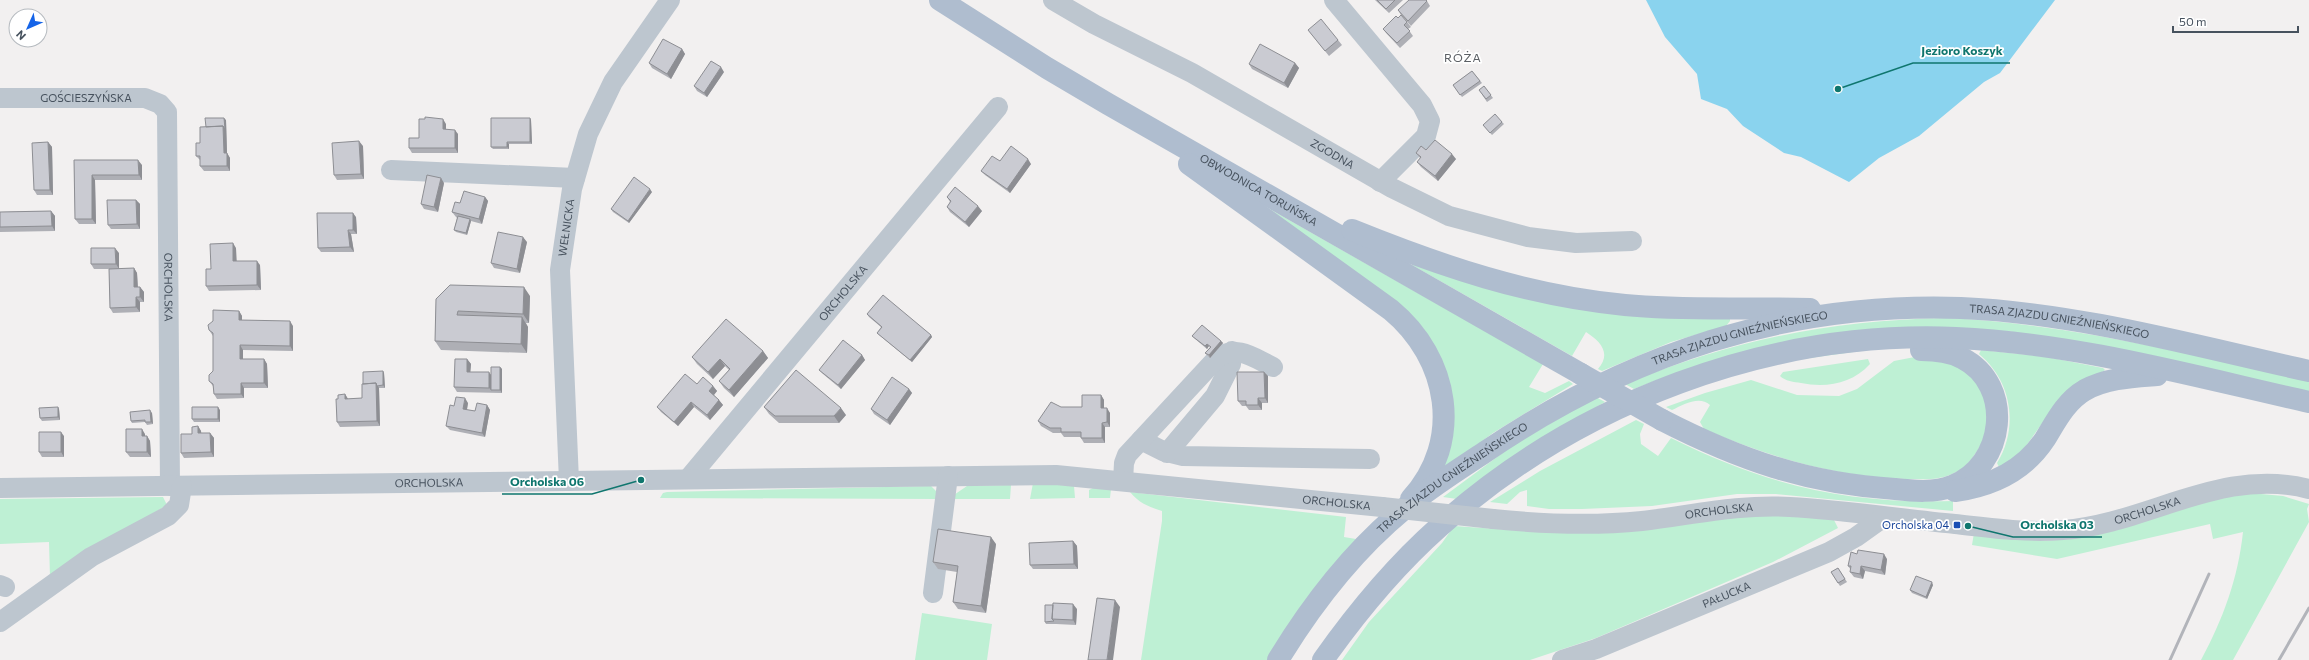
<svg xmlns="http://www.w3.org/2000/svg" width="2309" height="660" viewBox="0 0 2309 660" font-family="Commissioner,sans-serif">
  <rect width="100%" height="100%" fill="#f2f0f0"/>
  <path fill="#bef0d4" d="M1259,203L1543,364L1529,387L1545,393L1569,381L1573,384L1493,433L1442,471L1433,344L1423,328Z
    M1412,263L1730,318V321L1726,326L1671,342L1602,371L1598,369C1612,353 1600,341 1586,332L1572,356L1412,265Z
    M1947,318C2070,324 2189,354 2309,380V392L2008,331L1662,378L1634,389L1625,384C1733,340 1830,320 1947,318Z
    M1981,350L2047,357L2103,368L2105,370L2060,398L2026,446L2014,458L1999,467L1997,463C2019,427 2012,381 1979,354Z
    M1920,356C1936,358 1953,362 1966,372C1989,389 1993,424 1979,448C1972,459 1966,468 1954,473C1939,481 1922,479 1906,479C1835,477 1769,457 1704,429L1700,422L1710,405C1699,395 1683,405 1672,410L1666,407L1705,393L1751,380L1797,395L1839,396L1857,389L1894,361Z
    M1868,359L1870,364C1852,384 1826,388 1801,383C1794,382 1785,381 1780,376L1783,372Z
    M1596,397L1605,402L1526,448L1457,499L1443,497L1516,443Z
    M1636,420L1644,424L1640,434L1641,444L1658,456L1671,438C1766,485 1846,504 1953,501V511L1776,494H1737L1652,506L1582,509H1549L1527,506V490L1520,492L1507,504L1490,502L1540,471Z
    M1033,483L1074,486L1075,498L1030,499Z
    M1011,485L1010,499H948L967,486Z
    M931,486L936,491L937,499L660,498L663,493L667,492Z
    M1093,488L1111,489L1110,498H1089V490Z
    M1130,492L1346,517L1344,537L1356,539L1308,597L1267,660H1141L1162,521V511C1149,507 1139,503 1130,492Z
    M2250,493L2283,496L2309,504L2307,509L2309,522L2233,660H2201C2223,619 2238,579 2243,532L2213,539L2210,524L2057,559L1972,545L1974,533L2043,541L2071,539L2220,498Z
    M163,497L167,505L50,577L49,542L0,544V499Z
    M1731,515L1796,516L1834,520L1838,528L1773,562L1596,638L1530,660H1342L1369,622L1442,543L1454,526L1539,532Z
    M922,613L992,624L987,660H915Z"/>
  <path fill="#8ad3ee" d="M1646,0H2055L2000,73L1984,82L1919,136L1879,158L1849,182L1801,157L1784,153L1743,126L1727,109L1701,99L1697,74L1665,37Z"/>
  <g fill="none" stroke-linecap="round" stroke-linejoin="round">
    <g stroke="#bdc6cf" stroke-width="20">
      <path id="s1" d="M1053,0L1094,24L1192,73L1392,188L1449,216L1528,237L1576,243L1632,241"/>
      <path d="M1334,0L1422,105L1430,121L1426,136L1380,182"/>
      <path id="s2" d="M0,98H145L160,104L167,112L170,486"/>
      <path d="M391,170L575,178"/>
      <path d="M1141,440L1163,451L1183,456L1370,459"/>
      <path d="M1167,453L1215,396L1231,364L1232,351"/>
      <path id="s3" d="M688,479L998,107"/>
      <path id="s4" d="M569,481L560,270L572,189L588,134L613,82L670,0"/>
      <path d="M1123,481L1124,463L1127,455L1217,358C1237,344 1254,358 1273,367"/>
      <path id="s5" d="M0,488L1056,475L1382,507"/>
      <path id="s6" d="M1493,519C1542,524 1593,526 1642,521C1693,515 1738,504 1790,507C1845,510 1901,519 1955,524C1992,528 2026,533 2063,530C2147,524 2222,466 2309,489"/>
      <path d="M0,585L5,587"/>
      <path d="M933,593L948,476"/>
      <path d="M0,622L91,557L168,516L179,505L182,486"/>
      <path id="s7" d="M1562,660L1596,649L1829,552L1856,537L1884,517"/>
    </g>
    <g stroke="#afbdcf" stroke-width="22">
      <path id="s8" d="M940,0L1047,68L1108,104L1581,374"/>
      <path d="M1189,164L1391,310C1449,358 1464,441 1411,499"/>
      <path d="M1352,230C1441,266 1529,296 1625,305C1687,311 1748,307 1810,309"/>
      <path d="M1662,420C1738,459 1808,484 1895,489C1913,491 1935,493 1952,486C2005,466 2015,385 1962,358C1949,351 1935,350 1921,350"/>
      <path d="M1955,491C1991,486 2024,471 2045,439C2056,421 2066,401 2085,390C2107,378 2132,377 2157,375"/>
      <path id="s9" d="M1278,660C1312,604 1353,551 1404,509C1429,488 1458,470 1485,452C1629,354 1785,302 1961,308C2078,313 2195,346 2309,371"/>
      <path d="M1323,660C1357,612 1395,566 1439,527C1578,402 1769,330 1956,338C2075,343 2193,376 2309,402"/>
    </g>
    <path stroke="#b2b4ba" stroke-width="3" d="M2170,660L2209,574
      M2279,660L2309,608"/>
    <path stroke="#bdc6cf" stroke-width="20" d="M1382,507L1493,519"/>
    <path stroke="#afbdcf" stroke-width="22" d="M1581,374L1662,420"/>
  </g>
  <path fill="#aeafb5" d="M1375,0H1403L1389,13Z
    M1427,1L1430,6L1411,26L1401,15L1398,10Z
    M1398,18L1407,22L1411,27L1408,29L1413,36L1400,48L1386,33L1383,29Z
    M1308,30L1338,40L1342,45L1329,56Z
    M682,49L685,54L671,79L652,68L649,63Z
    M1295,63L1299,68L1288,88L1252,69L1249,64Z
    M1472,71L1482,83L1462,97L1453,85Z
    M724,72L707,97L697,91L694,86Z
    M1484,86L1493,98L1487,102L1479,90Z
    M530,118L531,120L532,144H509V149H493L491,147Z
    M226,120L227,153L230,158V171H204L200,166V160L196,156L200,143L206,127Z
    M1502,122L1504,124L1492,135L1483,125Z
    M446,124V129L458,134V153H412L409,148L419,138Z
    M48,142L52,147L53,195H37L34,190Z
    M363,146L364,179L337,180L334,175Z
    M1426,150L1456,159L1438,181L1421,167L1417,162L1420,158L1416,153Z
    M74,160L142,165V180H95L96,224H79L75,219Z
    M1000,161L1031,164L1010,193L985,175L981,171Z
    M444,183L438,212L424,209L421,204Z
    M652,192L629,223L613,212L611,209Z
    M485,197L488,201L482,224L471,221L467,235L456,232L454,230L457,218L456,217L452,212L460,203Z
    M947,197L982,211L969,227L950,212L947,207L950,202Z
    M136,200L140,204V229H111L108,225Z
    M51,211L55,216V231L0,232V212Z
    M356,217L357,234H351L354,252H321L318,248Z
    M527,242L520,273L494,268L491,263Z
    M236,248V261L260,265L261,290L209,291L206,286L211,269Z
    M119,253V269L134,268L137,273L138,287H140L144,292V302H140V312L113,313L110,308L109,269H94L91,264Z
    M530,296L529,323H526L528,327L527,353L441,350L435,341L436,299Z
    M239,311L242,316V320L293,326V351L243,350V359H264L267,364L268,388H244V398L217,399L214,394L213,386L209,381L213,371V336L209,330Z
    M867,314L931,335L932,337L912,362L879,335L877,333L881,327L869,317Z
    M1192,336L1221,341L1223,343L1210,358L1205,353L1210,347L1209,346L1207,349L1194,338Z
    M763,351L768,358L734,397L724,388L719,381L729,370L725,366L713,379L697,364L692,357Z
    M862,355L865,360L841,389L823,374L819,370Z
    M467,359L471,364L470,372L491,374L500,367L502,369V393L457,392L454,387Z
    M383,371L384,373L385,388H379L380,426L340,427L337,422L338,399L345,394L348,399L362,398L363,384Z
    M1264,372L1268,376V403H1262V410H1249L1246,406H1242L1238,401Z
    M697,384L713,386L717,391L714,395L723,405L710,420L694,407L678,426L661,412L657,407Z
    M909,389L912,393L890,425L874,414L871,409Z
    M1101,395L1104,400V408L1110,413V427H1105V443H1084L1081,438V437H1064L1061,433H1053L1041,426L1038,421L1061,407H1082Z
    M468,403L467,410L475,411L487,405L490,410L485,437L450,430L446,426L454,406Z
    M58,407L59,409L60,420L42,421L40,418Z
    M764,407L846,415L839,423H779L769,414Z
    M220,410V422H194L192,419Z
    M152,413L153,424L147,425L145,422L132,423L131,421Z
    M198,426L201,431V433H210L214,438V457L184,458L181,453L192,434Z
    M145,434V436H147L150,441L151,457H130L126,452Z
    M64,436V457H42L39,452Z
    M1073,541L1077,546L1078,569H1033L1030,565Z
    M996,544L986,613L958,609L953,602L957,572L938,569L933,562Z
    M1887,559L1885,575L1865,571L1863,579L1854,577L1850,572L1851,570L1848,566Z
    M1838,568L1847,582L1840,586L1831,572Z
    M1933,585L1927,599L1912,593L1910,590Z
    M1077,609L1076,625L1056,624H1046L1045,622Z"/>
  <path fill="#8d8e93" d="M682,49L685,54L671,79L667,74Z
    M1295,63L1299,68L1288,88L1284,83Z
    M721,67L724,72L707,97L704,93Z
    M224,118L226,120L227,153L230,158V171L227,166L224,153L223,126Z
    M530,118L531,120L532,144L530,142Z
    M443,119L446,124V134L443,129Z
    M455,130L458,134V153L455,148Z
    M359,141L363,146L364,179L361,174Z
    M48,142L52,147L53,195L50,190Z
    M507,142L509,144V149L507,147Z
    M1452,154L1456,159L1438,181L1435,176Z
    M1028,159L1031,164L1010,193L1007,189Z
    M138,160L142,165V180L139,175Z
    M92,175L95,180L96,224L92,219Z
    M441,178L444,183L438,212L434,207Z
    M650,189L652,192L629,223L628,221Z
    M485,197L488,201L482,224L479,219Z
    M136,200L140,204V229L137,224Z
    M978,206L982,211L969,227L965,222Z
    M51,211L55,216V231L52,226Z
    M353,213L356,217L357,234L353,230Z
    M470,219L471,221L467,235L466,233Z
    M348,230L351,234L354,252L350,247Z
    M523,237L527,242L520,273L517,269Z
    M233,243L236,248L237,266L233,261Z
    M115,248L119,253V269L116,264Z
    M257,261L260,265L261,290L257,285Z
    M134,268L137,273L138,292L134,287Z
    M140,287L144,292V302L140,297Z
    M524,287L530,296L529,323L523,314Z
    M136,297L140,302V312L136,307Z
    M239,311L242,316V325L239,320Z
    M522,317L528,327L527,353L521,344Z
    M290,321L293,326V351L290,346Z
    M931,335L932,337L912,362L910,360Z
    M1221,341L1223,343L1210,358L1209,355Z
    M1207,344L1209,346L1207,349L1205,346Z
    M240,345L243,350V364L240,359Z
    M763,351L768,358L734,397L729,390Z
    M862,355L865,360L841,389L838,385Z
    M264,359L267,364L268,388L264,383Z
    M467,359L471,364L470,377L467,372Z
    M720,359L725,366L713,379L708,372Z
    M500,367L502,369V393L500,390Z
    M383,371L384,373L385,388L383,385Z
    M489,372L492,377L491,390L489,388Z
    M1264,372L1268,376V403L1265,398Z
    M241,383L244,388V398L241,394Z
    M376,383L379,388L380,426L377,421Z
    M713,386L717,391L713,396L709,391Z
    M909,389L912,393L890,425L887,420Z
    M345,394L348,399H345Z
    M1101,395L1104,400V413L1101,408Z
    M465,398L468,403L466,414L463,409Z
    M1258,398L1262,403V410L1258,405Z
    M719,400L723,405L710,420L707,415Z
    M691,402L694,407L678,426L674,422Z
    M487,405L490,410L485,437L482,433Z
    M58,407L59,409L60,420L58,417Z
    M218,407L220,410V422L218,419Z
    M841,408L846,415L839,423L834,416Z
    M1107,408L1110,413V427L1107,422Z
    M150,410L152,413L153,424L151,422Z
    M1102,423L1105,427V443L1102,438Z
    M198,426L201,431L202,438L198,433Z
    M142,429L145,434V441L142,436Z
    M61,432L64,436V457L61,452Z
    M210,433L214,438V457L211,452Z
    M147,436L150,441L151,457L147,452Z
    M991,537L996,544L986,613L981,606Z
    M1073,541L1077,546L1078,569L1074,564Z
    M1884,554L1887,559L1885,575L1881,570Z
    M1861,566L1865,571L1863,579L1860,574Z
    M1932,582L1933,585L1927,599L1926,597Z
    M1115,600L1120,607L1113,660H1107Z
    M1073,604L1077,609L1076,625L1073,620Z"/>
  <path fill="#cacbd2" stroke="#8d8e93" d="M1377,0H1395L1386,9Z
    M1409,0H1426L1427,1L1408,21L1398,10Z
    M1401,15L1407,22L1404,25L1410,31L1397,43L1383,29L1396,16L1398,18Z
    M1321,19L1338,40L1325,51L1308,30Z
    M663,39L682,49L667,74L649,63Z
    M1260,44L1295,63L1284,83L1249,64Z
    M711,61L721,67L704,93L694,86Z
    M1472,71L1480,81L1460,95L1453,85Z
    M1484,86L1491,95L1486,99L1479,90Z
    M1495,114L1502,122L1490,133L1483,125Z
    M425,117L443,119V129L455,130V148H409V138H419V119H425Z
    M205,118H224L225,129L223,126L206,127Z
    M491,118H530V142H507V147H491Z
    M223,126L224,153H227V166H200V156H196V143H200V127Z
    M1435,140L1452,154L1435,176L1417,162L1421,157L1416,153L1421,146L1426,150Z
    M359,141L361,174L334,175L332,143Z
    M48,142L50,190H34L32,143Z
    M1011,146L1028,159L1007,189L981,171L992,156L1000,161Z
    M74,160H138L139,175H92V219H75Z
    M427,175L441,178L434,207L421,204Z
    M634,177L650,189L628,221L611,209Z
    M955,187L978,206L965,222L947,207L951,201L947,197Z
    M464,191L485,197L479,219L452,212L455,202L460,203Z
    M107,200H136L137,224L108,225Z
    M51,211L52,226L0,227V212Z
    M317,213H353V230H348L350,247L318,248Z
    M458,216L470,219L466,233L454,230Z
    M498,232L523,237L517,269L491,263Z
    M233,243V261H257V285L206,286V269H211L210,244Z
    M91,248H115L116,264H91Z
    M134,268V287H140V297H136V307L110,308L109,269Z
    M450,285L524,287L523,314L458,311L457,315L522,317L521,344L435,341L436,299Z
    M883,295L931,335L910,360L877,333L882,327L867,314Z
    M213,310L239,311V320L290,321V346L240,345V359H264V383H241V394H214L213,384L209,381V375L213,371V333L209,330L208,325L213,321Z
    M726,319L763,351L729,390L719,381L730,369L720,359L708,372L692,357Z
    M1202,325L1221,341L1209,355L1205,353L1211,347L1207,344L1205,346L1192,336Z
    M843,340L862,355L838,385L819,370Z
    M455,359H467V372H489V388L454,387Z
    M491,367H500V390H491Z
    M796,370L841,408L834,416H775L764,407Z
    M383,371V385L377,386L376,383L363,384V372Z
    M1237,372H1264L1265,398H1258V405H1246V401H1238Z
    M685,374L697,384L703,377L713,386L709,391L719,400L707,415L691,402L674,422L657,407Z
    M892,377L909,389L887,420L871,409Z
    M376,383L377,421L337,422L336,399H338V395L345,394V399L362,398V384Z
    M1082,395H1101V408H1107V422L1102,423V438H1081V432H1061V428H1050L1038,421L1051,402L1061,407H1082Z
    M456,397L465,398L463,409L475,411L477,403L487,405L482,433L446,426L450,405L454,406Z
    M58,407V417L40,418L39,408Z
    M192,407H218V419H192Z
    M150,410L151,422H145V420L131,421L130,412Z
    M198,426V433H210L211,452L181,453V434H192V427Z
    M126,429H142V436H147V452H126Z
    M39,432H61V452H39Z
    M938,529L991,537L981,606L953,602L958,566L933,562Z
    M1073,541L1074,564L1030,565L1029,543Z
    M1858,550L1884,554L1881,570L1861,566L1860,574L1850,572L1851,566H1848L1851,552L1857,554Z
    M1838,568L1845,579L1838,583L1831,572Z
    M1916,576L1932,582L1926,597L1910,590Z
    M1097,598L1115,600L1107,660H1088Z
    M1053,603L1073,604V620L1052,619Z
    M1045,605H1053L1052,619L1054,621L1045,622Z"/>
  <rect fill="#1a4fb4" stroke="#fff" stroke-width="1.5" x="1953" y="521" width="8" height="8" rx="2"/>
  <g text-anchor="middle" stroke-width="3.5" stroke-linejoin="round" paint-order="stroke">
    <g font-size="11" fill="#47525e" stroke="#fff">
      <text dy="4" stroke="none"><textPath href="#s2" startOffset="86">GOŚCIESZYŃSKA</textPath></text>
      <text dy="4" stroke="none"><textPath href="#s1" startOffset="319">ZGODNA</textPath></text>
      <text dy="4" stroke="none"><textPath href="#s8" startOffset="371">OBWODNICA TORUŃSKA</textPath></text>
      <text dy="4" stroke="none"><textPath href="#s4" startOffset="254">WEŁNICKA</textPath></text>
      <text dy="4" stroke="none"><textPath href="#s2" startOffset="347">ORCHOLSKA</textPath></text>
      <text dy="4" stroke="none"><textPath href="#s3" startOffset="242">ORCHOLSKA</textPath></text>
      <text dy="4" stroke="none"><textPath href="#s9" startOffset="902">TRASA ZJAZDU GNIEŹNIEŃSKIEGO</textPath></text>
      <text dy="4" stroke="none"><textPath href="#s9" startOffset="578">TRASA ZJAZDU GNIEŹNIEŃSKIEGO</textPath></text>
      <text dy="4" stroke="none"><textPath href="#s9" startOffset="255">TRASA ZJAZDU GNIEŹNIEŃSKIEGO</textPath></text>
      <text dy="4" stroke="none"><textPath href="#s5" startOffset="429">ORCHOLSKA</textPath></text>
      <text dy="4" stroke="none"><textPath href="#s5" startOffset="1338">ORCHOLSKA</textPath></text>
      <text dy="4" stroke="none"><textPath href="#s6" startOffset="659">ORCHOLSKA</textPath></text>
      <text dy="4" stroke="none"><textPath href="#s6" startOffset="227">ORCHOLSKA</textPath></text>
      <text dy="4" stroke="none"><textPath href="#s7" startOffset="177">PAŁUCKA</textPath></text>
    </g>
    <g font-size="11" fill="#164399" stroke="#fff" text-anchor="end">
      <text x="1949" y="529">Orcholska 04</text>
    </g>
    <g font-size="12" letter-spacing="1" fill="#5c6065" stroke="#fff">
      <text x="1463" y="62">RÓŻA</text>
    </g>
  </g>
  <path fill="none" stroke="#0f766e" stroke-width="1.5" d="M1838 89L1913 63H2010M641 480L592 494H502M1968 526L2013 537H2102"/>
  <g fill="#0f766e" stroke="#fff" stroke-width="1.5">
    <circle cx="1838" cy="89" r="4"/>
    <circle cx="641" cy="480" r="4"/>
    <circle cx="1968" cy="526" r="4"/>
  </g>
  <g font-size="12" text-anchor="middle" font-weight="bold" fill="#0f766e" stroke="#fff" stroke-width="3.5" stroke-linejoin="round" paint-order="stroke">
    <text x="1962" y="55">Jezioro Koszyk</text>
    <text x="547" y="486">Orcholska 06</text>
    <text x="2057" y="529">Orcholska 03</text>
  </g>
  <g transform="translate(28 28) rotate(225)"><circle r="19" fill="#ffffff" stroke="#b5babf"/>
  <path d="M0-3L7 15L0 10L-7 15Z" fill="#1564e8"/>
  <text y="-6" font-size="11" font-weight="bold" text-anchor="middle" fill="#47525e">N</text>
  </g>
  <path d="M2173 26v6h125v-6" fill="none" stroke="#47525e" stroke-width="2"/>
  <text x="2179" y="26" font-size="12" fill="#47525e" stroke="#ffffff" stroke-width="3" paint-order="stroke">50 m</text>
</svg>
